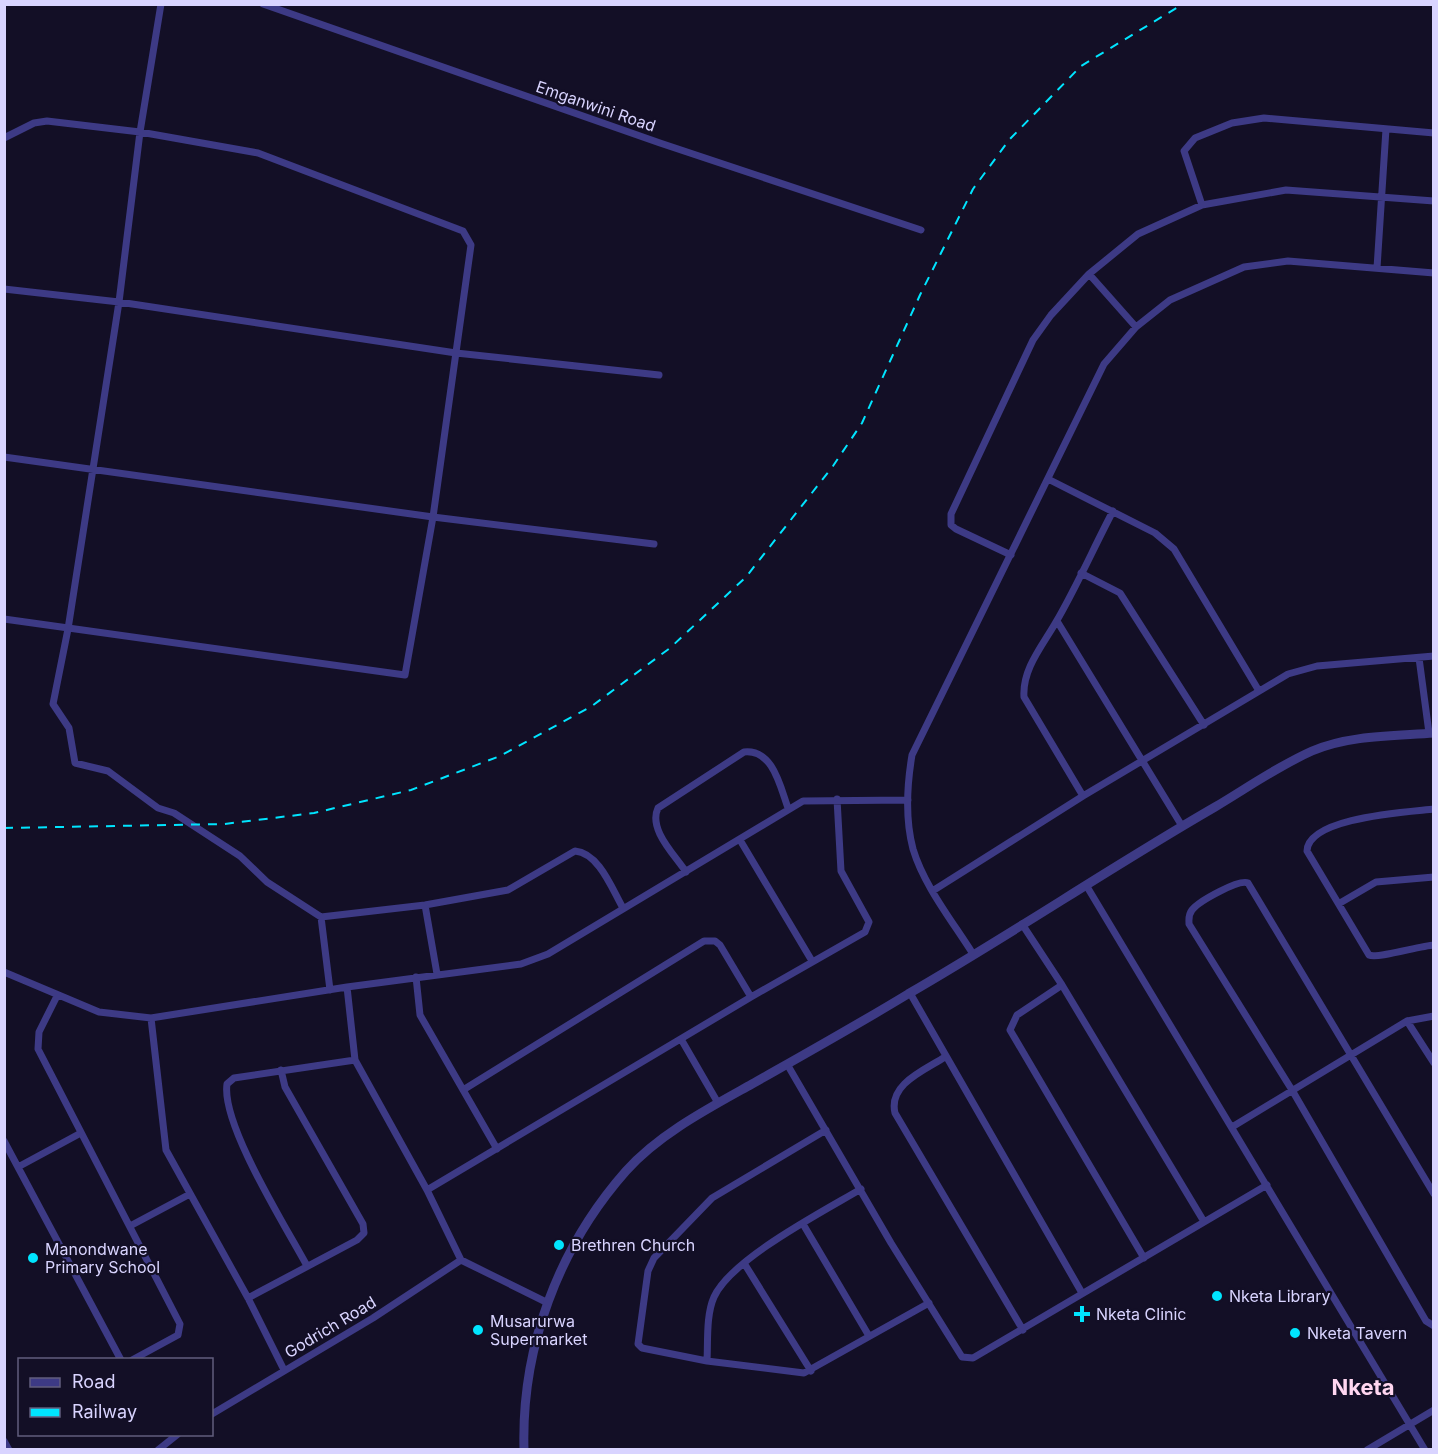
<svg xmlns="http://www.w3.org/2000/svg" width="1438" height="1454" viewBox="0 0 1438 1454" font-family="Inter,sans-serif">
  <rect width="100%" height="100%" fill="#130f26"/>
  <g fill="none" stroke-linecap="round" stroke-linejoin="round">
    <path stroke="#3d3a85" stroke-width="7" d="M161,4L140,132L119,302L68,629L53,704L69,728L75,763L108,771L158,808L174,813L240,856L267,882L321,917
      M263,4L660,143L921,230
      M4,138L34,123L47,121L140,132L258,153L463,231L471,245L433,517L405,675L4,619
      M1202,205L1184,151L1195,138L1232,123L1264,118L1434,133
      M1377,268L1386,129
      M1089,274L1136,327
      M4,289L119,302L456,353L659,375
      M4,457L433,517L654,544
      M1048,479L1155,533L1174,549L1259,691
      M1011,555L956,529L951,525V514L1033,340L1051,315L1089,274L1138,234L1202,205L1286,190L1434,201
      M1081,573L1120,593L1204,725
      M1057,621L1182,826
      M1419,658L1429,733
      M1083,796L1024,697C1022,669 1043,645 1056,622C1077,586 1094,547 1113,511
      M1434,809C1409,812 1308,817 1307,851L1369,955C1377,959 1419,946 1434,945
      M740,840L812,961
      M686,872C674,854 648,829 658,808L744,752C773,749 780,786 788,808
      M1086,885L1425,1450
      M934,890L1083,796L1288,674L1317,666L1434,656
      M1340,903L1376,882L1434,877
      M425,905L437,974
      M1022,924L1062,985L1203,1220
      M973,954C953,922 924,886 913,849C905,819 907,785 912,755L1104,364L1136,327L1170,300L1244,267L1288,261L1434,273
      M4,972L99,1012L151,1018L347,987L521,964L548,954L803,801L908,800
      M416,977L420,1015L497,1149
      M1062,985L1017,1015L1010,1030L1144,1258
      M347,987L355,1060L427,1190L461,1260L546,1302
      M330,990L321,917L425,905L508,890L575,851C599,853 612,889 623,908
      M910,993L1082,1293
      M57,996L39,1032L38,1049L180,1324L178,1335L132,1360
      M151,1018L166,1150L248,1298L284,1370
      M1407,1021L1434,1063
      M681,1039L718,1103
      M945,1057C925,1070 888,1084 895,1113L1023,1330
      M787,1064L891,1243L962,1357L973,1358L1267,1185
      M463,1090L704,941H715L720,945L751,997
      M1232,1127L1407,1021L1434,1016
      M826,1130L712,1198L654,1258L648,1271L638,1344L642,1348L707,1361L804,1373L929,1303
      M4,1141L121,1360
      M18,1167L79,1134
      M427,1190L751,997L865,932L869,922L841,871L837,799
      M1434,1194L1248,883C1239,879 1199,901 1192,910C1188,915 1189,919 1189,924L1292,1090L1426,1321L1434,1326
      M803,1224L869,1336
      M130,1226L190,1194
      M744,1263L811,1371
      M307,1266C286,1227 221,1124 227,1084L234,1078L355,1060
      M248,1298L357,1240L364,1233L363,1224L285,1087L281,1070
      M707,1361C708,1341 706,1315 714,1297C731,1259 824,1211 861,1189
      M212,1414L373,1318L461,1260
      M4,1441L9,1450
      M158,1450L178,1434
      M1367,1450L1434,1410"/>
    <path stroke="#3d3a85" stroke-width="9" d="M524,1450C521,1348 558,1248 626,1171C659,1134 709,1108 752,1084C805,1054 857,1025 908,994C1012,934 1111,867 1215,807C1247,788 1278,766 1312,751C1349,735 1394,736 1434,733"/>
    <path stroke="#00e5ff" stroke-width="2" stroke-dasharray="9 8" stroke-linecap="butt" d="M4,828L224,824L314,813L411,790L500,756L592,706L670,648L746,577L833,466L862,423L920,295L973,189L1009,140L1081,66L1183,4"/>
  </g>
  <g fill="#00e5ff" stroke="#130f26" stroke-width="2">
    <circle cx="559" cy="1245" r="6"/>
    <circle cx="33" cy="1258" r="6"/>
    <circle cx="1217" cy="1296" r="6"/>
    <path d="M1079 1305h6v6h6v6h-6v6h-6v-6h-6v-6h6z"/>
    <circle cx="478" cy="1330" r="6"/>
    <circle cx="1295" cy="1333" r="6"/>
  </g>
  <g text-anchor="middle" stroke-width="4.5" stroke-linejoin="round" paint-order="stroke">
    <g font-size="16" fill="#d9d4ff" stroke="#130f26">
      <text transform="translate(596 106) rotate(19)" y="6">Emganwini Road</text>
      <text transform="translate(330 1327) rotate(-31)" y="6">Godrich Road</text>
    </g>
    <g font-size="16" fill="#d9d4ff" stroke="#130f26" text-anchor="start">
      <text x="571" y="1251">Brethren Church</text>
      <text x="45" y="1255">Manondwane<tspan x="45" dy="18">Primary School</tspan></text>
      <text x="1229" y="1302">Nketa Library</text>
      <text x="1096" y="1320">Nketa Clinic</text>
      <text x="490" y="1327">Musarurwa<tspan x="490" dy="18">Supermarket</tspan></text>
      <text x="1307" y="1339">Nketa Tavern</text>
    </g>
    <g font-size="22" font-weight="bold" fill="#ffd6f0" stroke="#130f26">
      <text x="1363" y="1395">Nketa</text>
    </g>
  </g>
  <rect width="1438" height="1454" fill="none" stroke="#d9d4ff" stroke-width="12"/>
  <rect x="18" y="1358" width="195" height="78" fill="#130f26" stroke="#625e7d" stroke-width="1.5"/>
  <rect x="30" y="1378" width="30" height="9" fill="#3d3a85" stroke="#625e7d" stroke-width="1.5"/>
  <text x="72" y="1388" font-size="18" fill="#d9d4ff">Road</text>
  <rect x="30" y="1408" width="30" height="9" fill="#00e5ff" stroke="#625e7d" stroke-width="1.5"/>
  <text x="72" y="1418" font-size="18" fill="#d9d4ff">Railway</text>
</svg>
